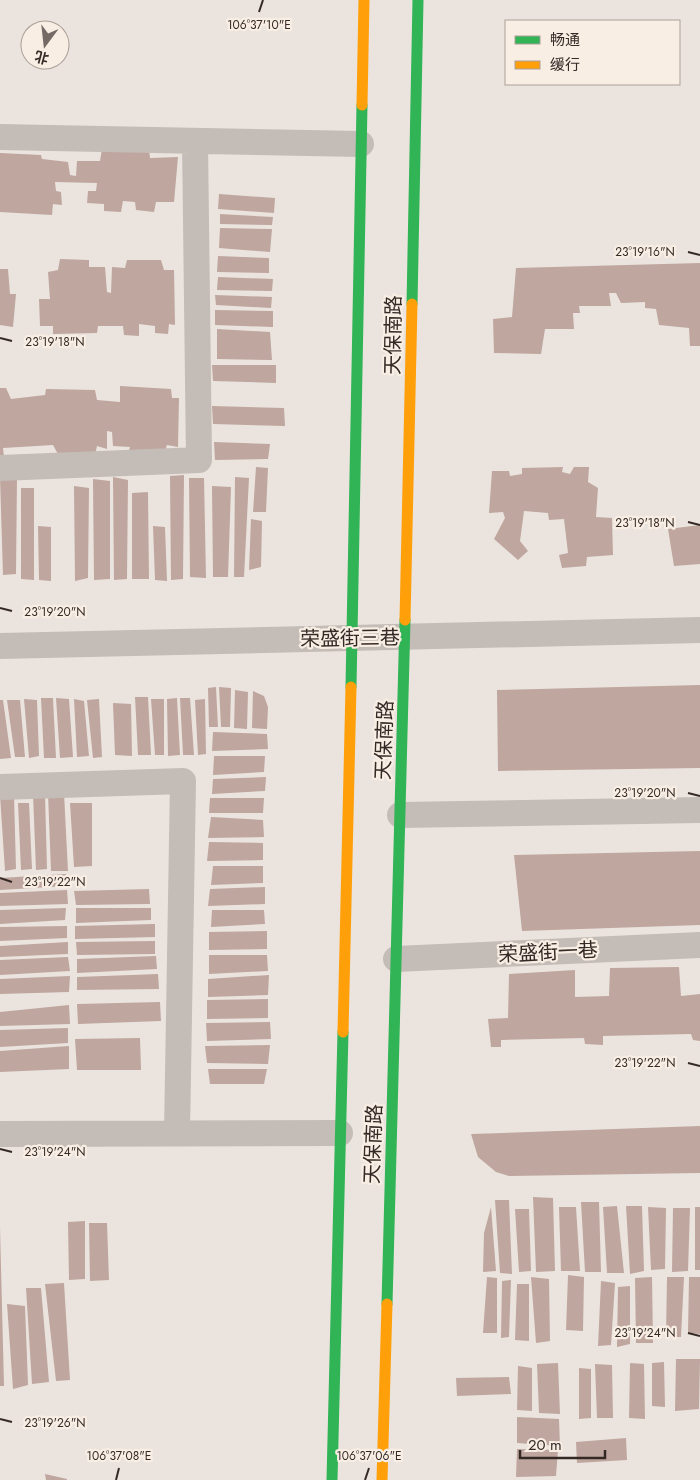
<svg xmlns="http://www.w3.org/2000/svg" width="700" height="1480" viewBox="0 0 700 1480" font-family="Jost,'Noto Sans SC',sans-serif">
  <rect width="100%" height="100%" fill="#ebe4de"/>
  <path fill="#bfa69f" d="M102,149L149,150L150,158L178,157L174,202H156L154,212L136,210L135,202L123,201L121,212L104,211V204L87,203L88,191H96L97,183L55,182L56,191L61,192L62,205L53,204L52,215L0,212V153L41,155L42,159L68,162L70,175L76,176L77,161H100Z
    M219,194L275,198L274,213L218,209Z
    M220,214L273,217L272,225L220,224Z
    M220,228L272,229L270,252L219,248Z
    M218,256L269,258V273L217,272Z
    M60,259L89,260V267H105L107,292L111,293L112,267L125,268L127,260H161L164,270H174L175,325L169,324L168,334L155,333V326L139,324V336L124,335L123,326H98L97,333L53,334V326H40L39,299H50L48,272L58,270Z
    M700,263V346H690L689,328L659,325L656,309L645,308V302L621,303L616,293H609L611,306H579L580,313H573L574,329H545L541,354L494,353L493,319L512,317L516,268Z
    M0,269H8L10,294H16L13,327L0,325Z
    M218,277L273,279L272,291L217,290Z
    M215,295L272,297L271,308L216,305Z
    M215,310L273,311V327L215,325Z
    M217,329L270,332L272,360L217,359Z
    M212,365H276V383L213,381Z
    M120,386L171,389L172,398H179L178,447L167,445L164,454H128L130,447L113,446L112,432L107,431V449L97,446L95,455L58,454L53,445L3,448L4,457H0V388H6L11,399L45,395L46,389L95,390L97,400L120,402Z
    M212,406L284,408L285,426L213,424Z
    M214,442L270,444L268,459L215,460Z
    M256,467L268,468L266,512H253Z
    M563,467L562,472L570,474L574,467H589L588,482L598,488L596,517L612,518L613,555L587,557L586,566L562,568L559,555L568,553L564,519L549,520L548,513L524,511L520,541L528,551L518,560L494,539L505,518L503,512L489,513L492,471H509L510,476L522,474V468Z
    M184,475L183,579L171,580L170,476Z
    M0,477H17L16,574L3,575Z
    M113,477L128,480L127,579L114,580Z
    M235,477L249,478L244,577H234Z
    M189,478H204L206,578L190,577Z
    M93,479L110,481V579L94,580Z
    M74,486L89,488L88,578L75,581Z
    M212,486L231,487L228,577H213Z
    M21,488H34V580L21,579Z
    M148,492L149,579H132V493Z
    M251,519L262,521L261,567L249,570Z
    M700,525V564L674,566L668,529Z
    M38,526L51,527V581L39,580Z
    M153,526L165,527L167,581L155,580Z
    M700,685V768L498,771L497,690Z
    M216,687L218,727H209L208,688Z
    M219,687L231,688L230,727H221Z
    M235,690L248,692L247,729L234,728Z
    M253,691L264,696L268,707L267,729L252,728Z
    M135,697H148L151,755H138Z
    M41,698H53L56,758H44Z
    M56,698L69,699L73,757L60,758Z
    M177,698L180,755L168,756L167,699Z
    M180,698H190L194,755H183Z
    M24,699L37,700L39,756L29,758Z
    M74,699L84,701L89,756L77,757Z
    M99,699L102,757L93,758L87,700Z
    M151,699H164V755H155Z
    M205,699L206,754L198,755L195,700Z
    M0,700H3L11,758L0,759Z
    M7,700H20L25,757H15Z
    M113,703L131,704L132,756L115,755Z
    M213,732L267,734L268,749L212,751Z
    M214,756H265L264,772L213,775Z
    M266,777L265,791L212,794L213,779Z
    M64,793L68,871H51L48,794Z
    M33,794H45L47,869L36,870Z
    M0,795L14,796L16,869L5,871Z
    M210,798H264L263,813H209Z
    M18,803H29L32,869L21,870Z
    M70,803H92V866L74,867Z
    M211,817L263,820L264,837L208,838Z
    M209,842L263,843V860L207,861Z
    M700,851V925L522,931L514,855Z
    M213,866H263V883L211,885Z
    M66,874L67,886L0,890V878Z
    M265,887V904L208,906L210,889Z
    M149,889L150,904L76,905L74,891Z
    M67,890L68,904L0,906V893Z
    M66,908L65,920L0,924V910Z
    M76,908H151V920L76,923Z
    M212,910H264L265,924L211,927Z
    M155,924V937L75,939V926Z
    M67,926V938L0,941V927Z
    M267,931V949L209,950V932Z
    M155,941V954L77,955L76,942Z
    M68,942V954L0,957V946Z
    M209,955H267L268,971L209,974Z
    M156,956L157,969L77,973V959Z
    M68,957L70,971L0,975V960Z
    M679,967L681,996L700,994V1041L693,1040L691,1034L603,1036V1045L585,1044L584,1038L501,1040V1047H491L488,1019L508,1018L509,974L575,970V997L609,996L610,968Z
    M158,974L159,989L77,990V977Z
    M269,975L268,995L208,997V979Z
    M70,976L69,992L0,994V979Z
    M268,999V1018L207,1019V1000Z
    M160,1002L161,1021L78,1024L77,1004Z
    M69,1005L70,1024L0,1026V1012Z
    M270,1022L271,1039L207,1041L206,1023Z
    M68,1028V1043L0,1047V1030Z
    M140,1038L141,1070H77L75,1039Z
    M270,1045L268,1064L207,1063L205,1046Z
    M69,1046V1069L0,1072V1051Z
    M208,1069H267L264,1084H210Z
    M700,1126V1173L509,1176L496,1172L478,1157L471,1134Z
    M533,1197L553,1198L555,1271L536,1272Z
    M495,1200H509L512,1274L500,1273Z
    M581,1202H599L601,1272H585Z
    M617,1206L624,1273H607L603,1207Z
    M626,1206H642L644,1271L630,1274Z
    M491,1207L496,1271L483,1272L484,1233Z
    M559,1207H576L580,1271H561Z
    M648,1207L666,1208L665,1269L651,1270Z
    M695,1207H700V1270H695Z
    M673,1208H690L688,1271L672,1272Z
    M515,1209H529L531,1271L519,1272Z
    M85,1221V1279L69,1280L68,1222Z
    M89,1223H107L109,1280L90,1281Z
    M0,1227L4,1386H0Z
    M568,1275L584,1277L583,1331L566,1330Z
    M487,1277L497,1278V1333H483Z
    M531,1277L549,1279L550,1341L536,1343Z
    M652,1277L653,1343H636L635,1278Z
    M667,1277H684L681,1337H666Z
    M689,1277H700V1334L688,1333Z
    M511,1280L509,1337L501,1338L502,1281Z
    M601,1281L615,1283L611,1345L598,1346Z
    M64,1283L70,1380L56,1381L45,1284Z
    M517,1284H529V1341L515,1340Z
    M630,1286V1344L617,1347L618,1287Z
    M26,1288H41L49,1382L32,1384Z
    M7,1304L25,1306L28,1385L13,1389Z
    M676,1359H700L699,1409L675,1411Z
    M664,1362L665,1407L652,1406V1363Z
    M558,1363L560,1414L539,1413L537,1364Z
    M630,1363L644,1364L645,1419L629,1418Z
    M595,1364L612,1365L613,1418H597Z
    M518,1366L532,1368V1411L517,1410Z
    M579,1368L591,1369V1418L579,1419Z
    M509,1377L511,1394L457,1396L456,1378Z
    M517,1417L559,1419L560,1446L517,1443Z
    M626,1438L627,1460L577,1463L576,1442Z
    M517,1449L558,1450L556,1476L516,1477Z
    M45,1474L67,1479V1480H46Z"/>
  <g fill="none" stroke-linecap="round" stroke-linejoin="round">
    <path stroke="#c4bcb7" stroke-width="26" d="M0,137L361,144
      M0,468L199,460L195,141
      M0,646L700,630
      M0,787L183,781L177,1133
      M400,815L700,810
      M396,959L700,945
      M0,1134L340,1133"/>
    <path stroke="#30b455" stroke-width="11" d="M412,304L418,0
      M351,687L362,105
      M387,1304L405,620
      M332,1480L343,1032"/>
    <path stroke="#ff9f0a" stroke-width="11" d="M362,105L364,0
      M405,620L412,304
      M343,1032L351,687
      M382,1480L387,1304"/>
  </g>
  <path fill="none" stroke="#352926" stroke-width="2" d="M259,12L263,0M688,252L700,255M0,338L12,341M688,522L700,525M0,608L12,611M688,793L700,796M0,878L12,882M688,1063L700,1066M0,1149L12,1152M688,1333L700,1336M0,1419L12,1422M116,1480L119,1468M365,1480L369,1468"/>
  <g text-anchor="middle" stroke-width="4.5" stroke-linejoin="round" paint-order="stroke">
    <g font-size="20" fill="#352926" stroke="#f9eee4">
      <text transform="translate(393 335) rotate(-89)" y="7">天保南路</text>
      <text transform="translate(350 638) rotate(-1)" y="7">荣盛街三巷</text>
      <text transform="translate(384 740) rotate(-88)" y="7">天保南路</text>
      <text transform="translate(548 952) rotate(-3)" y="7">荣盛街一巷</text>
      <text transform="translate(373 1144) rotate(-88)" y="7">天保南路</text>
    </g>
  </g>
  <g font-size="12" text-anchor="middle" fill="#352926" stroke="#f9eee4" stroke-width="4.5" stroke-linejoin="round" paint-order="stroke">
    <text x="259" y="29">106°37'10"E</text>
    <text x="645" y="256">23°19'16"N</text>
    <text x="55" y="346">23°19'18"N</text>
    <text x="645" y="527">23°19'18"N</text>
    <text x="55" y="616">23°19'20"N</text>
    <text x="645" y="797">23°19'20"N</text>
    <text x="55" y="886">23°19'22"N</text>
    <text x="645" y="1067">23°19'22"N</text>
    <text x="55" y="1156">23°19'24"N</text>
    <text x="645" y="1337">23°19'24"N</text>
    <text x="55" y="1427">23°19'26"N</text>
    <text x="119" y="1460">106°37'08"E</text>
    <text x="369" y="1460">106°37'06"E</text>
  </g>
  <rect x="505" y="20" width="175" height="65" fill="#f9eee4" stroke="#ab9f98"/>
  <rect x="515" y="36" width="25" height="8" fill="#30b455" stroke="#ab9f98"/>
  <text x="550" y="45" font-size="15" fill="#352926">畅通</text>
  <rect x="515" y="61" width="25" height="8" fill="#ff9f0a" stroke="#ab9f98"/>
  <text x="550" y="70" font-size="15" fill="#352926">缓行</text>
  <g transform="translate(45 45) rotate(195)"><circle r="24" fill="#f9eee4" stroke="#ab9f98"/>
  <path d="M0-4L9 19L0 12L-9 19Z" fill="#756a66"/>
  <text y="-8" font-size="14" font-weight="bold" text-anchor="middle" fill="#352926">北</text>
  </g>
  <path d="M520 1450v8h85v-8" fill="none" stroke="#352926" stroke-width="2.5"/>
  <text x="528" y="1450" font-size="15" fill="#352926" stroke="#f9eee4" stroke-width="4" paint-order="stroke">20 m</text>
</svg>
